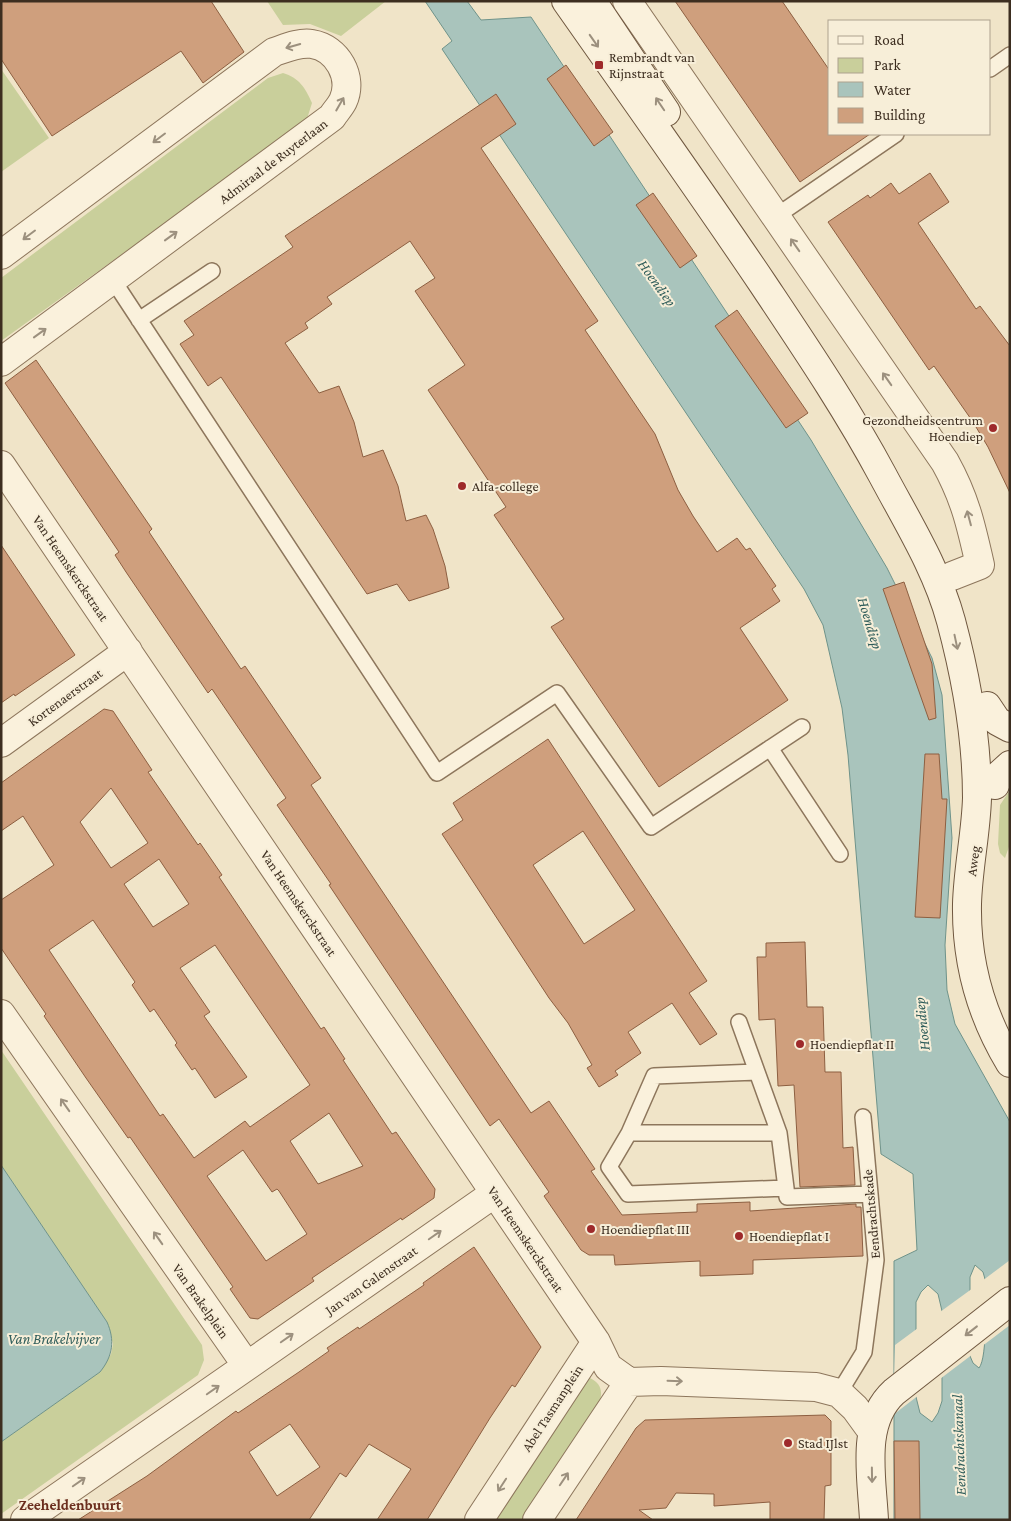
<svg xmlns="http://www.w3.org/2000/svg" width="1011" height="1521" viewBox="0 0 1011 1521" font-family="'Crimson Pro',serif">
  <rect width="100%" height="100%" fill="#f0e4c8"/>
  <path fill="#c9cf9b" d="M267,1H386L341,36L310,24L283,25Z
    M1,69L49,138L1,172Z
    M283,73C299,78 305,87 312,103L306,122L1,341V278L268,78Z
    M1010,790V844L1005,858L1000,853L998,844L1000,805Z
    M1,1050L202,1345L204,1360L198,1375L1,1514V1442L100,1372L111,1354L113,1344L107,1322L1,1165Z
    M583,1378H590C600,1383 603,1390 600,1401L522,1520H488Z"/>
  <path fill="#a9c4bc" stroke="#6f938a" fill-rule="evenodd" d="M425,1H467L481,20L531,17L811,440L887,568L932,658L942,695L952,838L945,945L947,990L955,1024L1010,1122V1520H894V1261L917,1250L913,1174L881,1154L848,755L842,708L823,625L804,589L442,49L452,41ZM975,1265L983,1272L985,1279C985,1296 988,1357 979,1368L973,1363L970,1356V1277ZM928,1285L938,1294L942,1311V1401L938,1413L932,1422L920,1413L916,1397V1302L921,1292Z
    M1,1165L107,1322C115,1340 113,1356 100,1372L1,1442Z"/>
  <path fill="#f0e4c8" d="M1010,1260V1325L981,1347L982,1281Z
    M973,1288V1354L940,1379V1312Z
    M918,1328L919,1395L893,1415L895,1345Z"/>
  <path fill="#cf9f7d" stroke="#8d5f41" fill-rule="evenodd" d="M1,1H211L244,52L203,83L181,51L52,136L1,59Z
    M675,1H782L830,71V134H870L800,182Z
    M566,65L613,132L594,146L547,79Z
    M496,94L516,124L481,148L598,321L585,330L655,434L678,490L693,516L717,552L737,538L746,550L750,548L776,586L772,589L780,601L740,628L788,700L659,787L551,627L564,619L494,515L506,507L428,390L465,365L415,291L435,278L410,241L327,297L332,304L305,323L308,328L285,343L319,393L339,386L354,422L363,457L383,450L398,486L406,521L426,515L433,529L445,566L449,588L409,601L397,584L367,594L221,377L208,386L180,344L194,335L184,321L293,247L285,236Z
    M930,173L949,202L918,223L976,309L980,306L1010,346V493L988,447L973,422L934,366L929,370L828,222L868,195L870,198L891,183L899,194Z
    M653,193L697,256L680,268L636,205Z
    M737,310L808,413L786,428L715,326Z
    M36,360L152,529L149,532L241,669L245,666L321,778L311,785L531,1113L549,1101L595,1169L591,1171L622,1215L697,1212V1204L750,1202V1211L856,1204V1207H861L863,1256L753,1260V1274L700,1276V1261L615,1265L614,1255H589L581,1250L544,1196L549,1192L499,1119L490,1126L329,885L331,884L277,805L286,798L212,689L208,693L126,572L115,555L119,552L5,383Z
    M1,545L75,655L15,696L14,694L1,703Z
    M904,582L932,664L936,718L929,720L883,589Z
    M104,709L113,711L152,770L148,772L198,845L200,843L222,875L219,877L321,1029L324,1027L345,1059L343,1060L392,1134L396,1132L435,1189L434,1198L402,1220L401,1218L312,1278L314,1281L258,1319L250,1318L230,1289L233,1287L130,1137L128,1138L86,1078L44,1016L46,1014L1,948V900L54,865L23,816L1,831V783ZM111,788L148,843L111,868L80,822ZM159,859L189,904L153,927L124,884ZM93,920L135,982L132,985L150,1012L154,1009L177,1043L175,1045L192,1070L195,1068L215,1098L247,1077L204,1016L210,1012L180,968L215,945L310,1085L250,1127L245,1121L194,1158L163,1114L160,1116L49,950ZM329,1113L363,1166L318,1184L290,1141ZM243,1150L272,1192L277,1189L279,1191L307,1234L266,1261L207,1176Z
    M548,739L707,981L689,993L717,1034L700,1045L672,1003L628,1032L641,1053L615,1071L618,1075L599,1087L587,1068L592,1065L568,1023L549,998L442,834L463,820L453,803ZM583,831L635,910L584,944L533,865Z
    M925,754H939L942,799H947L940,918L915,917Z
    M805,942L807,1007H823L825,1072H841L843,1148L853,1147L855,1185L800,1187L794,1085L778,1086L775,1019L759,1020L757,957H766V943Z
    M474,1247L541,1347L515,1387L512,1385L490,1418L427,1520H377L411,1469L369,1444L346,1477L340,1473L309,1520H78L147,1476L236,1411L238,1413L299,1372L329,1351L327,1348L358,1327L359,1329L424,1285L423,1283ZM290,1424L320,1467L277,1496L249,1452Z
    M825,1415L831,1421V1485L825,1486L824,1520H770V1502L714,1506V1494L676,1493L666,1508L639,1510L653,1520H576L636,1428L645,1420Z
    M894,1441H919L920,1520H895Z"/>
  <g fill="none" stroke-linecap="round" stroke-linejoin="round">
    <g stroke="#8d765c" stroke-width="18">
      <path id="lane" d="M990,69L1010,55
        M775,217L896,134
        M113,280L437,773L557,693L651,827L802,727
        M139,320L212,271
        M770,748L840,854
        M739,1022L779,1133
        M629,1133L654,1076L757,1072
        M786,1188L628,1194L609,1167L629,1133H779L786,1188L787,1197L870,1194
        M839,1393L864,1352L876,1260L863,1117"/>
    </g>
    <g stroke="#8d765c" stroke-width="30">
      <path id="street" d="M627,1L945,462C965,498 971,525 980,565L952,576
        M1,255L274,52C286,48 299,42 312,44C337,48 354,77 343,101C340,107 335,112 332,117L1,362
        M1,465L596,1342L608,1367L629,1382
        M1,743L128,651
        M1,1014L247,1366L25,1520
        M247,1366L495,1193
        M479,1520L596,1342
        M537,1520L629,1382L661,1381L816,1387L839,1393L855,1408L871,1430"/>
    </g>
    <g stroke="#6f573f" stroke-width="30">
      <path id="secondary" d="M566,1C632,95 699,189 763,284C805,347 847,409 883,476C908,523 937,569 951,621C966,677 977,740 977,798C976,833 968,868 967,904C966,961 981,1015 1010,1063
        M592,1L666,112
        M987,706L997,721L1010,728
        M995,785L999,775L1010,765
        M874,1520C872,1477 860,1423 894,1392L1010,1301"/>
    </g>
    <use href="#lane" stroke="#faf1dc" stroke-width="15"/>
    <use href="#street" stroke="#faf1dc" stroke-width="28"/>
    <use href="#secondary" stroke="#faf1dc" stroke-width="28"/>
  </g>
  <defs><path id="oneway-shaft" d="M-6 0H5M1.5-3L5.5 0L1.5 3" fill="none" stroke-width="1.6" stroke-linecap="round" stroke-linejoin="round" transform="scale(1.25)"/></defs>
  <g stroke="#9c907e">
    <use href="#oneway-shaft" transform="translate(594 41) rotate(55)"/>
    <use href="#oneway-shaft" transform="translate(293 46) rotate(164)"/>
    <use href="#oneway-shaft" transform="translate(340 104) rotate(-60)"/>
    <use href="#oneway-shaft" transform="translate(660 104) rotate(-124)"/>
    <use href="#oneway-shaft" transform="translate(159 138) rotate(143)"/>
    <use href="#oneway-shaft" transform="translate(29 235) rotate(143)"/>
    <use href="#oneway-shaft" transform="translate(171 236) rotate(-36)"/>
    <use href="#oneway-shaft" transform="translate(795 245) rotate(-125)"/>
    <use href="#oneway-shaft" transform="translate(40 333) rotate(-36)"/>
    <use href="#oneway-shaft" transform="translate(887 379) rotate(-125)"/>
    <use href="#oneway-shaft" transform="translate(969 518) rotate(-105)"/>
    <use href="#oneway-shaft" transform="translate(956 642) rotate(78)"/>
    <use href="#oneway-shaft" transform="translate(65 1105) rotate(-125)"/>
    <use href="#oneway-shaft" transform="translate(435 1235) rotate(-35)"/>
    <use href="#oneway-shaft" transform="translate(158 1238) rotate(-125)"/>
    <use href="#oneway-shaft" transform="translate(971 1331) rotate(142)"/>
    <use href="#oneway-shaft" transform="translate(287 1338) rotate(-35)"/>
    <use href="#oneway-shaft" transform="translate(675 1381) rotate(2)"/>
    <use href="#oneway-shaft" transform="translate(213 1390) rotate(-35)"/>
    <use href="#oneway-shaft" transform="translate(872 1475) rotate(89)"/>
    <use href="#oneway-shaft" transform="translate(564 1479) rotate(-56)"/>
    <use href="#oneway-shaft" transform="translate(79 1482) rotate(-35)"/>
    <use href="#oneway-shaft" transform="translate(502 1485) rotate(123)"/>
  </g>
  <g fill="#9e2a2b" stroke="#f7eed8" stroke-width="2">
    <rect x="594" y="60" width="10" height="10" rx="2.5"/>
    <circle cx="993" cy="428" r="5"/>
    <circle cx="462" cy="486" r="5"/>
    <circle cx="800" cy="1044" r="5"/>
    <circle cx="591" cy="1229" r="5"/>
    <circle cx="739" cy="1236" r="5"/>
    <circle cx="788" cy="1443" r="5"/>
  </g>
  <g text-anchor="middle" stroke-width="4" stroke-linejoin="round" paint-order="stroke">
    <g font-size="14" fill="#3d2e20" stroke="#f7eed8" text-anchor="start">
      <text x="609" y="62">Rembrandt van<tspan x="609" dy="16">Rijnstraat</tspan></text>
      <text x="983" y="425" text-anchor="end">Gezondheidscentrum<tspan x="983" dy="16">Hoendiep</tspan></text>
      <text x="472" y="491">Alfa-college</text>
      <text x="810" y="1049">Hoendiepflat II</text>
      <text x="601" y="1234">Hoendiepflat III</text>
      <text x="749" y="1241">Hoendiepflat I</text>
      <text x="798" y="1448">Stad IJlst</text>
    </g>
    <g font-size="14" fill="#3d2e20" stroke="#f7eed8">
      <text transform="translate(273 161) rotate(-37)" y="5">Admiraal de Ruyterlaan</text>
      <text transform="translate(71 568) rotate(56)" y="5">Van Heemskerckstraat</text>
      <text transform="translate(65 697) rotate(-36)" y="5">Kortenaerstraat</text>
      <text transform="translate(973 861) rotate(-83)" y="5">Aweg</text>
      <text transform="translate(299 903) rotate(56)" y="5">Van Heemskerckstraat</text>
      <text transform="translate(871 1214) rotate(-95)" y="5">Eendrachtskade</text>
      <text transform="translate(526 1239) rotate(56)" y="5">Van Heemskerckstraat</text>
      <text transform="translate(371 1280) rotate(-35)" y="5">Jan van Galenstraat</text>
      <text transform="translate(201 1301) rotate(55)" y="5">Van Brakelplein</text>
      <text transform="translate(552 1408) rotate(-57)" y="5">Abel Tasmanplein</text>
    </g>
    <g font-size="15" font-style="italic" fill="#2f5d5a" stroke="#f7eed8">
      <text transform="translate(657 283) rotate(54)" y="5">Hoendiep</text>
      <text transform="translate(870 623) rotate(73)" y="5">Hoendiep</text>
      <text transform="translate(922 1024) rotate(-96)" y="5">Hoendiep</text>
      <text x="54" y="1344">Van Brakelvijver</text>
      <text transform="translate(959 1445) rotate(-92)" y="5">Eendrachtskanaal</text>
    </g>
    <g font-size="15" font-weight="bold" fill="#6b2e1e" stroke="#f7eed8">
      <text x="70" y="1510">Zeeheldenbuurt</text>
    </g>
  </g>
  <rect width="1011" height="1521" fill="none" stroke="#3d2e20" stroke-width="5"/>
  <rect x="828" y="20" width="162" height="115" fill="#f7eed8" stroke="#ada18e"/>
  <rect x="838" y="36" width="25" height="8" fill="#faf1dc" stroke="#ada18e"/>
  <text x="874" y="45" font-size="15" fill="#3d2e20">Road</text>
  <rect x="838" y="58" width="25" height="15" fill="#c9cf9b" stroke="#ada18e"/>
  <text x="874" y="70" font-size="15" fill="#3d2e20">Park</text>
  <rect x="838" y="82" width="25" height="15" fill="#a9c4bc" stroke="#ada18e"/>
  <text x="874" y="95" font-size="15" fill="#3d2e20">Water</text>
  <rect x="838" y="108" width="25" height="15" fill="#cf9f7d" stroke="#ada18e"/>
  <text x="874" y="120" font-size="15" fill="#3d2e20">Building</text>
</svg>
